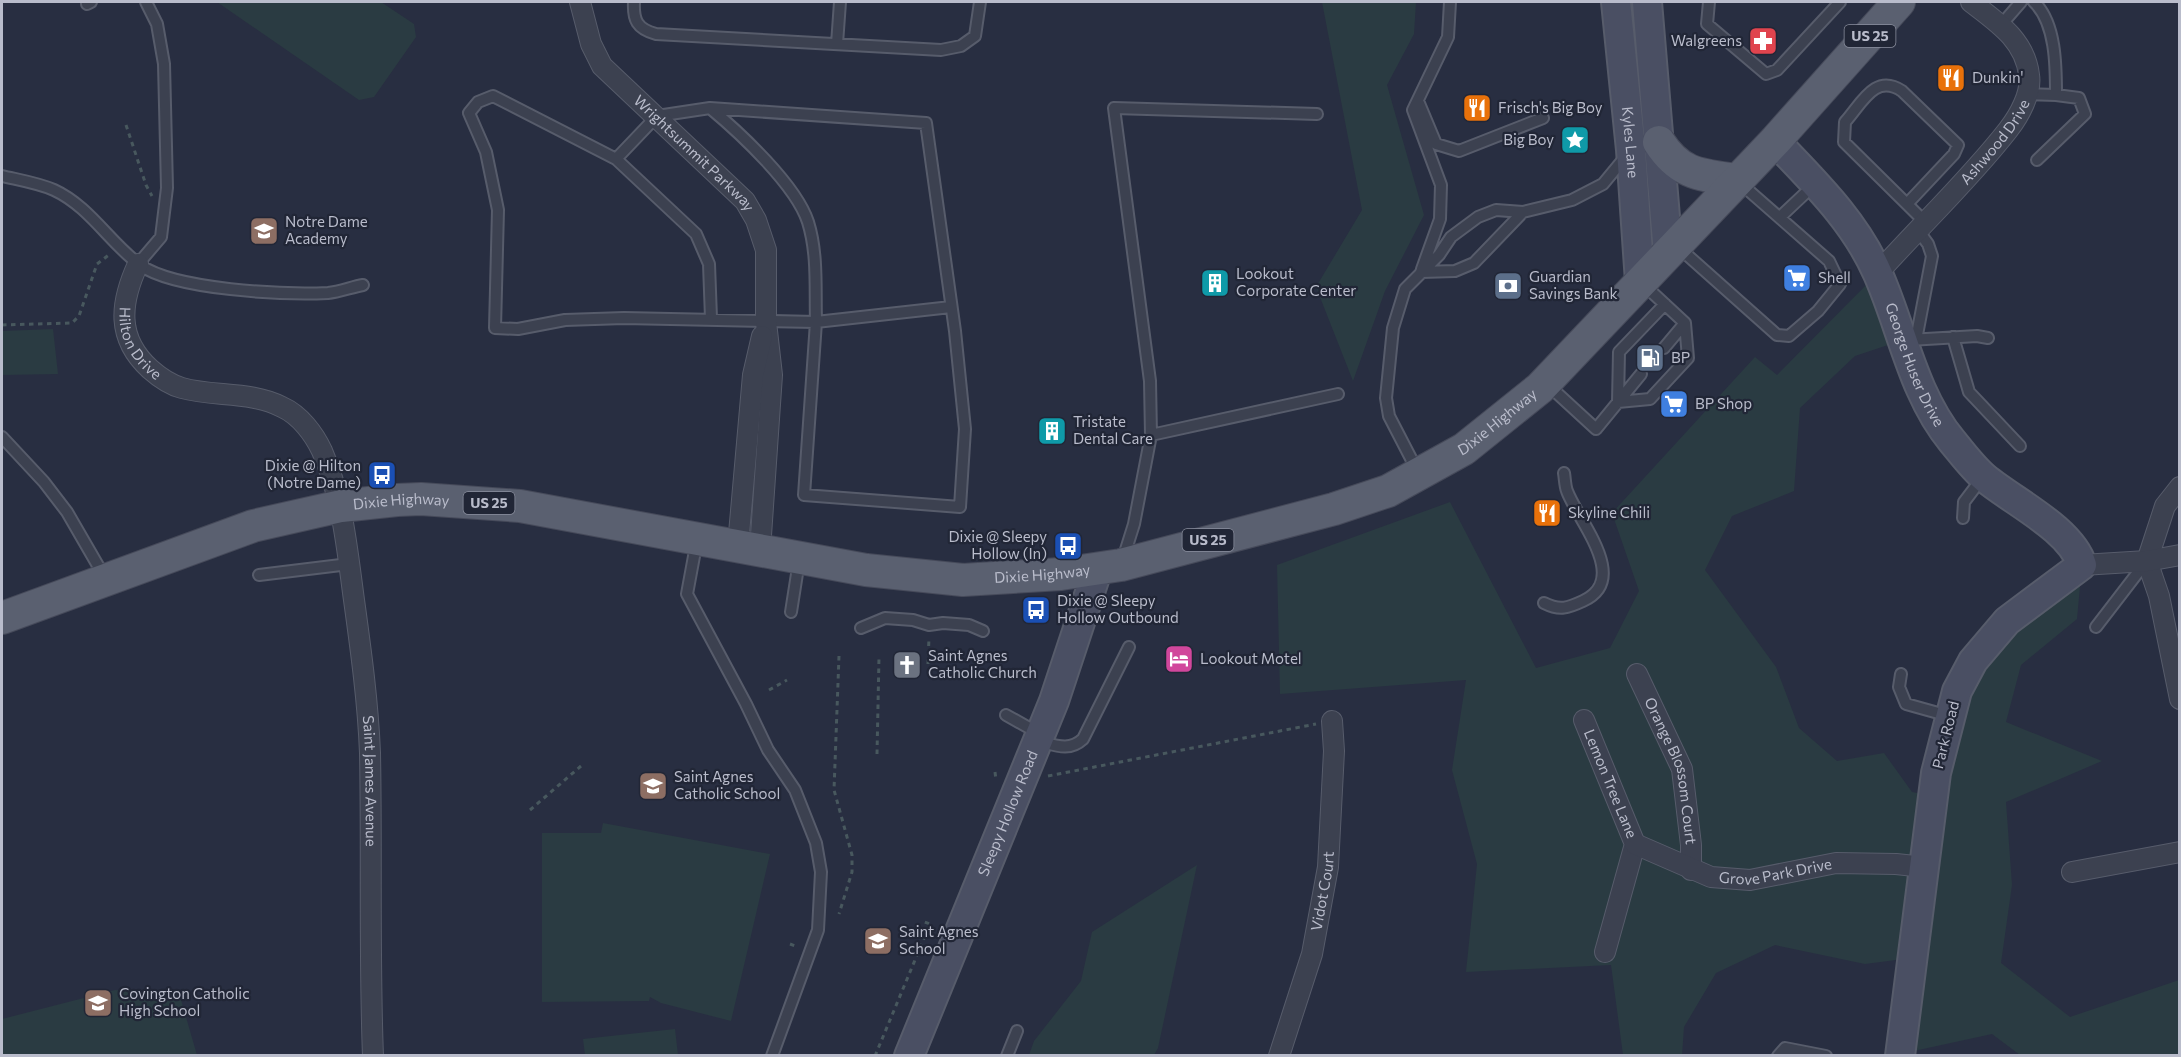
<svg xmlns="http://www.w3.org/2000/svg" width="2181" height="1057" viewBox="0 0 2181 1057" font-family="Commissioner,sans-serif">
  <rect width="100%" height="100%" fill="#282e41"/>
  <path fill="#2a3b42" d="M217,2H381L414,24L416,37L374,97L359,100Z
    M1322,2H1416L1414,34L1387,85L1424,215L1385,291L1353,381L1316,287L1362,210Z
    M1878,273L1903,340L1855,356L1800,408L1794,491L1732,516L1705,570L1776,667L1799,728L1837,761L1884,753L1912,792L1933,796L1957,691L2082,565L2077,619L2021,665L2006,722L2102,761L2006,802L2012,885L2001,963L2070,1017L2179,980V1055H2020L1992,1034L1900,1054L1911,958L1865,964L1775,945L1716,973L1684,1027L1682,1056L1623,1055L1611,965L1466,972L1477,864L1452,770L1466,680L1280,694L1277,565L1450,502L1536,668L1610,648L1639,591L1612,513L1755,357L1777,375Z
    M53,329L58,374L2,375V331Z
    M603,823L770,854L731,1021L661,1003L650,997L649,1001L542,1002V833H601Z
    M1197,865L1158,1048L1154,1055H1029L1034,1041L1081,981L1092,932Z
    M115,990L179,993L197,1055H2V1019Z
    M675,1029L678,1055H585L583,1039Z"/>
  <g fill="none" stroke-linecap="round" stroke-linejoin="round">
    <g stroke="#575c6b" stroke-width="14">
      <path id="lane" d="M634,2C633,20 637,29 656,34L941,50L961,46L975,36L980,2
        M1709,2L1707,24L1766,74L1777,70L1840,2
        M87,4L91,2
        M2001,25L2021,2
        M837,44L840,2
        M2027,94L2056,95C2056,66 2056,23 2034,2
        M1418,101L1436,144L1459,151L1543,118
        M710,108C740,133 796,185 808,222C818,254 815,289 816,322L951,307
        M616,159L657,116L710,108L926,123L955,331L965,429L960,507L804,495L816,322L624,318L565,320L518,329L495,328L498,210L486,152L469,113L478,102L493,96L616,159L696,234L709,264L711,318
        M2037,160L2085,114L2079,98L2056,95
        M2,176C19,180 38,183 54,190C89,206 110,243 140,265C175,290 284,295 328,293C339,292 352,287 363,285
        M1907,204L1954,154L1958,145L1902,91C1875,73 1862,103 1845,122L1844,142L1924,221
        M1780,217L1815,184
        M1677,246L1777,335L1789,336L1818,311L1840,284L1829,261L1740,183
        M138,264L161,237L167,188L164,64L157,24L146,2
        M1422,269L1440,219L1441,185L1413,110L1448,37L1450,2
        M1421,272L1455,271L1474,263L1523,212
        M1643,284L1685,323L1664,348
        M1665,304L1619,352L1618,402L1650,399L1688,358L1685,323
        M1953,337L1969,392L2020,446
        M1909,340L1977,336L1988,338
        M1916,340L1932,256L1928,244L1917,229
        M1547,384L1596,429L1641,374
        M1151,435L1338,394
        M2,437L44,482L67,512L104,576
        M1418,472L1389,416L1386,398L1393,328L1405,289L1439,255L1451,237L1478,217L1496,210L1523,212L1572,200L1603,184L1627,155
        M1963,518L1964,502L1983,477
        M697,540L687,594L746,704L768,750L795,790L816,843L821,872L818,930L772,1056
        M1123,559L1134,524L1151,435L1150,381L1114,108L1317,114
        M259,575L349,564
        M1544,603C1560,611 1568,608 1583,601C1631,579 1578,521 1567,491C1565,486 1565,479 1564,473
        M791,612L799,561
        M2096,627L2146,562
        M861,628L885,618L913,620L929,625L943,623L969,625L983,631
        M1901,674L1899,687L1906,704L1949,716
        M1006,715L1040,734
        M1038,741C1055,745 1069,752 1083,739L1129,647
        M1007,1056L1017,1031
        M1778,1056L1785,1048L1826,1056"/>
    </g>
    <g stroke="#575c6b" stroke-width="22">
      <g id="street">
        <path id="s1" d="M580,2L591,44L602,66L745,201L756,220L766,250V322L772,375L760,550"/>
        <path id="s2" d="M138,264C120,303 116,338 150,369C159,377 171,385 182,388C214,397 251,391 282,407C300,415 314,434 322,451C343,499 347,549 354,600C361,651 368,702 370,753C372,854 369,955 373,1056"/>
        <path id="s3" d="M1878,273C1921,225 1969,180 2008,130C2019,116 2032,93 2029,75C2025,40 1997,22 1971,2"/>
        <path d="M2180,487L2165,506L2147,561L2159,596L2180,699"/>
        <path d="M738,545L753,375L762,336"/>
        <path d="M2082,565L2147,561L2180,555"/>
        <path id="s4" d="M1637,674L1682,769L1691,845V870"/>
        <path id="s5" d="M1584,720L1635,844L1605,952"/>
        <path id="s6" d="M1635,844L1711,877L1750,880L1836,863L1896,864L1924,867"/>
        <path d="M2072,872L2180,852"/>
        <path id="s7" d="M1279,1056L1312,954L1328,867L1334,751L1332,721"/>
      </g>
    </g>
    <g stroke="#575c6b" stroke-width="32">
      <g id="secondary">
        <path id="s8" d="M1616,2L1631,150L1640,282"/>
        <path d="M1647,2L1668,253"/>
        <path id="s9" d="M1775,141C1814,182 1855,221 1878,274C1902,328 1913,394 1952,441C1962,453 1973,468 1985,478C2014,502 2071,529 2082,565L2007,621L1973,661L1957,691L1936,773L1900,1056"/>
        <path id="s10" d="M909,1056L1054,701L1098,568"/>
      </g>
    </g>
    <g stroke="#464a5a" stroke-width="34">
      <g id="primary">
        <path d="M1659,142C1680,175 1701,175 1737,180"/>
        <path id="s11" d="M2,618L253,526L341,506L397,500L421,499L520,506L866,570L963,580L1061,574L1121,565L1334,509L1388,491L1464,449L1540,388L1775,141L1899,2"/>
      </g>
    </g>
    <path stroke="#48585e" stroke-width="3" stroke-dasharray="4.5 4.5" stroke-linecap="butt" d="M126,125L146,185L152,196
      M2,325L72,323L79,316L97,264L110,254
      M839,656L834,790L852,855V872L839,914
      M898,657H908
      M928,664L929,637
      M769,690L787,680
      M877,754L879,657
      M995,772L996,780
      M1048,776L1316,724
      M530,810L581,766
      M790,944L798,947
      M875,1056L930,924L922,921"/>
    <use href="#lane" stroke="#3c4150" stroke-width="10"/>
    <use href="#street" stroke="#3c4150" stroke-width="20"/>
    <use href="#secondary" stroke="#4a4f63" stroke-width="28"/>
    <use href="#primary" stroke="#5a6070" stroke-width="32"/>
  </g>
  <defs>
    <g id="pharmacy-square" transform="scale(1.5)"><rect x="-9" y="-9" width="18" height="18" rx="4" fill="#e0444e" stroke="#212636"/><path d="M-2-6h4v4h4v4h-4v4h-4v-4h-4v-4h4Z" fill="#fff"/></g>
    <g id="restaurant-square" transform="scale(1.5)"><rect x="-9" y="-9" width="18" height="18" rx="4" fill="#e8710a" stroke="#212636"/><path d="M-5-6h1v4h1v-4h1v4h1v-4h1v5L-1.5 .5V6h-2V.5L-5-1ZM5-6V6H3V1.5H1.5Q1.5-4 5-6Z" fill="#fff"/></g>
    <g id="sight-square" transform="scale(1.5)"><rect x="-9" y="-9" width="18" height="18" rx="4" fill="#0f9aa8" stroke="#212636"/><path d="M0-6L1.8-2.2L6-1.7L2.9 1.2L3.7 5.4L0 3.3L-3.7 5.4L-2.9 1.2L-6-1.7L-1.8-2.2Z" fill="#fff"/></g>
    <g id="school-square" transform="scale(1.5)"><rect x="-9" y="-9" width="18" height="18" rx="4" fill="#8d6e63" stroke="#212636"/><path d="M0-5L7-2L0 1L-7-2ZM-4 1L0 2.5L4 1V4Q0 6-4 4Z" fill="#fff"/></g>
    <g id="supermarket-square" transform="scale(1.5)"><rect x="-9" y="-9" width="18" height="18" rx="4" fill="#3f7fe0" stroke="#212636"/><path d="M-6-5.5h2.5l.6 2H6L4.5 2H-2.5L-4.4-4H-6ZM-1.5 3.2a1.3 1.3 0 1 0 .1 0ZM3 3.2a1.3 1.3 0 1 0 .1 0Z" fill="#fff"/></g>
    <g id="building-square" transform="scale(1.5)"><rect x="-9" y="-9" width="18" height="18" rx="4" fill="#0f9aa8" stroke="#212636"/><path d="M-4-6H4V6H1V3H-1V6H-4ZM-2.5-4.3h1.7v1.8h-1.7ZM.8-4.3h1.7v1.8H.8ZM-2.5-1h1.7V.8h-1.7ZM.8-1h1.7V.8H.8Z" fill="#fff"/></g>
    <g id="bank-square" transform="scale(1.5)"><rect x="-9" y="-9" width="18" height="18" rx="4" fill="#5c6f8a" stroke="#212636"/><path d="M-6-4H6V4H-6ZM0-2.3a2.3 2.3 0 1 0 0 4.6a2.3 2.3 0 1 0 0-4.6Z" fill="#fff"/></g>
    <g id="fuel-square" transform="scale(1.5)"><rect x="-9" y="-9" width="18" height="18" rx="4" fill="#5c6f8a" stroke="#212636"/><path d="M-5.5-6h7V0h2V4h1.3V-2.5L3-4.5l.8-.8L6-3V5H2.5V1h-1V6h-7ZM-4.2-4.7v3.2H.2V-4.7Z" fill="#fff"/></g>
    <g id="bus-square" transform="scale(1.5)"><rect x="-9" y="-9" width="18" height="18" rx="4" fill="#1a4fb4" stroke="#212636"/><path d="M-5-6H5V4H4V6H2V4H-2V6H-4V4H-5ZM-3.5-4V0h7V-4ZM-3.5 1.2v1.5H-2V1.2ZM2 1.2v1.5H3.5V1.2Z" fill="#fff"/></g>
    <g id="hotel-square" transform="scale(1.5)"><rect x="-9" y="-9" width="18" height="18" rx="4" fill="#d1479c" stroke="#212636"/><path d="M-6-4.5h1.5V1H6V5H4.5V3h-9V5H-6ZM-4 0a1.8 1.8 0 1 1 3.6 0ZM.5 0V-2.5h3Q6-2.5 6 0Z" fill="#fff"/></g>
    <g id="church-square" transform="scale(1.5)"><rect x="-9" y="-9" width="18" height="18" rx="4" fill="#6b7280" stroke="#212636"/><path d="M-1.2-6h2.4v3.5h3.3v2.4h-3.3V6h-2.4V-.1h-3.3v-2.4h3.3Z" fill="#fff"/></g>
  </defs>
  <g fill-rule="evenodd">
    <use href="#pharmacy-square" x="1763" y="41"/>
    <use href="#restaurant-square" x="1951" y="78"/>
    <use href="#restaurant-square" x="1477" y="108"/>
    <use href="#sight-square" x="1575" y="140"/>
    <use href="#school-square" x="264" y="231"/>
    <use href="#supermarket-square" x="1797" y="278"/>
    <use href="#building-square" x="1215" y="283"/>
    <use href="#bank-square" x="1508" y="286"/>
    <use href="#fuel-square" x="1650" y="358"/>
    <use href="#supermarket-square" x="1674" y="404"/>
    <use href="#building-square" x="1052" y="431"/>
    <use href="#bus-square" x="382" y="475"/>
    <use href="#restaurant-square" x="1547" y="513"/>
    <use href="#bus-square" x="1068" y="546"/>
    <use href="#bus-square" x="1036" y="610"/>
    <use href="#hotel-square" x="1179" y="659"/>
    <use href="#church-square" x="907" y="665"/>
    <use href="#school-square" x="653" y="786"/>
    <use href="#school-square" x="878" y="941"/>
    <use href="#school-square" x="98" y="1003"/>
  </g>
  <g text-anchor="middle" stroke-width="4.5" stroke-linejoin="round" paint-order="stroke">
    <g fill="#212636" stroke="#8b8f9e" stroke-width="1.5">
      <rect x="1844.5" y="25" width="51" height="22" rx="4.5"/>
      <rect x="463.5" y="492" width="51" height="22" rx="4.5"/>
      <rect x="1182.5" y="529" width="51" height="22" rx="4.5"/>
    </g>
    <g font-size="14" font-weight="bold" fill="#b9bccb">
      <text x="1870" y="41">US 25</text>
      <text x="489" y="508">US 25</text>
      <text x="1208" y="545">US 25</text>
    </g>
    <g font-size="15" fill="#b9bccb" stroke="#212636" text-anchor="start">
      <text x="1742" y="46" text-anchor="end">Walgreens</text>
      <text x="1972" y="83">Dunkin'</text>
      <text x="1498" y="113">Frisch's Big Boy</text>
      <text x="1554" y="145" text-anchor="end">Big Boy</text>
      <text x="285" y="227">Notre Dame<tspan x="285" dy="17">Academy</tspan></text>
      <text x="1236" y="279">Lookout<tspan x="1236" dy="17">Corporate Center</tspan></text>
      <text x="1529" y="282">Guardian<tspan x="1529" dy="17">Savings Bank</tspan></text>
      <text x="1818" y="283">Shell</text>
      <text x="1671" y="363">BP</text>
      <text x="1695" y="409">BP Shop</text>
      <text x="1073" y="427">Tristate<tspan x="1073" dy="17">Dental Care</tspan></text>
      <text x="361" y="471" text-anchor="end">Dixie @ Hilton<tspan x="361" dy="17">(Notre Dame)</tspan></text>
      <text x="1568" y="518">Skyline Chili</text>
      <text x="1047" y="542" text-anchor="end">Dixie @ Sleepy<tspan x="1047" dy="17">Hollow (In)</tspan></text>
      <text x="1057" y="606">Dixie @ Sleepy<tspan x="1057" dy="17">Hollow Outbound</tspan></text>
      <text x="928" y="661">Saint Agnes<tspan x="928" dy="17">Catholic Church</tspan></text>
      <text x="1200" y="664">Lookout Motel</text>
      <text x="674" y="782">Saint Agnes<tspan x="674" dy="17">Catholic School</tspan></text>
      <text x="899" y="937">Saint Agnes<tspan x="899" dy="17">School</tspan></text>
      <text x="119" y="999">Covington Catholic<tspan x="119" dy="17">High School</tspan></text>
    </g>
    <g font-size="15" fill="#b9bccb" stroke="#212636">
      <text dy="5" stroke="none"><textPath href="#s3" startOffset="176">Ashwood Drive</textPath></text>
      <text dy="5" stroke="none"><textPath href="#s8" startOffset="141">Kyles Lane</textPath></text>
      <text dy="5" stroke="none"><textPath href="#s1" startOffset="195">Wrightsummit Parkway</textPath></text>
      <text dy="5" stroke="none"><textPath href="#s2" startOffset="86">Hilton Drive</textPath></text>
      <text dy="5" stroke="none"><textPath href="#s9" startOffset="267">George Huser Drive</textPath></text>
      <text dy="5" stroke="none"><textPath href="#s11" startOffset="1552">Dixie Highway</textPath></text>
      <text dy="5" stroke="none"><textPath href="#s11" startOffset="418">Dixie Highway</textPath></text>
      <text dy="5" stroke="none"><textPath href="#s11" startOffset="1066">Dixie Highway</textPath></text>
      <text transform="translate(1946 735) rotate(-76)" y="5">Park Road</text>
      <text dy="5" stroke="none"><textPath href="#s4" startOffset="104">Orange Blossom Court</textPath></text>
      <text dy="5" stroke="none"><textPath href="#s2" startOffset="650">Saint James Avenue</textPath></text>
      <text dy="5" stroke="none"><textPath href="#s5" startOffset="69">Lemon Tree Lane</textPath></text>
      <text dy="5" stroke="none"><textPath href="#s10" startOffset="262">Sleepy Hollow Road</textPath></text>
      <text dy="5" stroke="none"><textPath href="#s6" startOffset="148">Grove Park Drive</textPath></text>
      <text dy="5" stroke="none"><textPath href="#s7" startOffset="171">Vidot Court</textPath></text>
    </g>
  </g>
  <rect width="2181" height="1057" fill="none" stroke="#b9bccb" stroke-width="6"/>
</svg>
